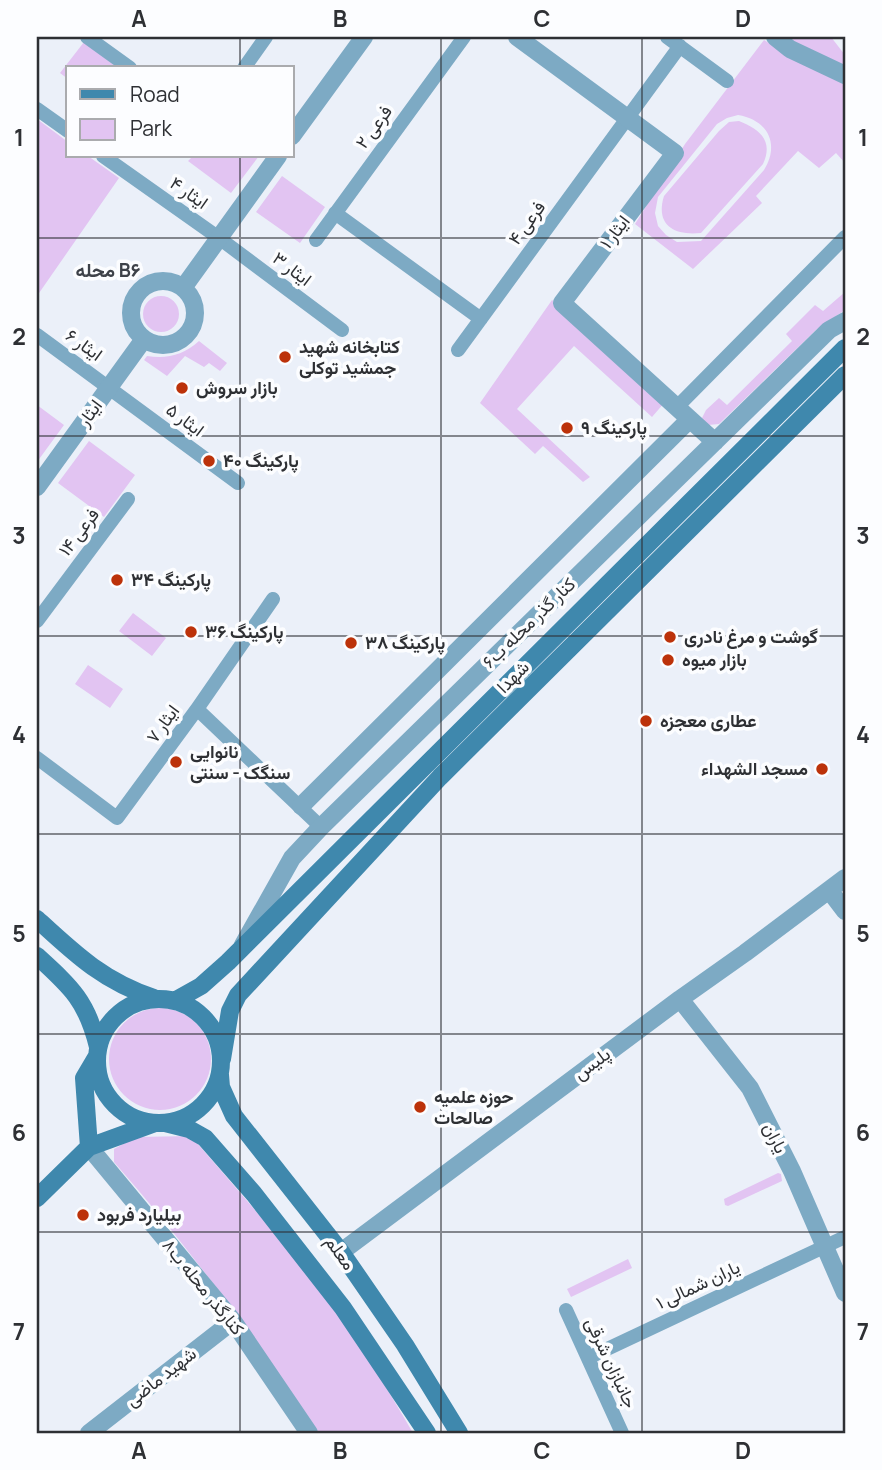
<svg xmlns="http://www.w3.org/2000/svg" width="882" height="1470" viewBox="0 0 882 1470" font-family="Manrope,Vazirmatn,sans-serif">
  <rect width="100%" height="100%" fill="#ebf0f9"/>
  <path fill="#e2c4f2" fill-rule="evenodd" d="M782,37H831L845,55V68Z
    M764,40L791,57L845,81V163L836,153L819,168L798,151L756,196L762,203L693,269L635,224L685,144ZM738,115C768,120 780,144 764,170L701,241L677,242L666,235L658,226L655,213L658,197L717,124L727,118Z
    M84,42L118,68H68V79L60,73Z
    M37,119L68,142V156H88L119,178L37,296Z
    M739,121C759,129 774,140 763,164L701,233C674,236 655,225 664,196L719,131L729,122Z
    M193,156H259L231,193L188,161Z
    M282,176L325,207L300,243L256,212Z
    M845,292V310L817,329L719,424L708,425L702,418L706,410L719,398L727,405L792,341L786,334L815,305L823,311Z
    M143 314a18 18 0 1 1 36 0a18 18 0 1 1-36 0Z
    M552,300L665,402L652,417L574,346L517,409L590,477L583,482L543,446L535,454L480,403Z
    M199,341L227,363L220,371L209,363L204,367L185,356L167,376L144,360L147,356C168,359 183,355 199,341Z
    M37,405L64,425L37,462Z
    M89,441L135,475L104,517L58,483Z
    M133,613L166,638L152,656L119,631Z
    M88,665L123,689L110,708L75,684Z
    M109 1059a51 51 0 1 1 102 0a51 51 0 1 1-102 0Z
    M191,1136C239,1192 289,1247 332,1306C362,1346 388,1390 413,1433H319C256,1339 189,1247 114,1162V1149L136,1137Z
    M778,1173L781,1174L782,1181L728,1206L725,1205L724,1199Z
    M628,1259L632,1268L571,1297L567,1289Z"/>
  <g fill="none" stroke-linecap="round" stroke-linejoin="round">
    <path stroke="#7daac4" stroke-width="14" d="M87,37L130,68
      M667,37L727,81
      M244,68L266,37
      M37,109L68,131
      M103,156L219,238L342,330
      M335,213L481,319
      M316,240L464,37
      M37,335L238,483
      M458,350L680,46
      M677,407L845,237
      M37,621L128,499
      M197,709L273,599
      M37,758L117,818L197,709L321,827
      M566,1310L622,1433
      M588,1358L845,1237"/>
    <path stroke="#7daac4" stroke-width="18" d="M517,37L675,153L562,303L715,442
      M775,37L790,49L845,75
      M292,136L364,37
      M131 313a32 32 0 1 1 64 0a32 32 0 1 1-64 0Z
      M183,288L278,156
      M37,487L144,339
      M301,806L690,419
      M829,890L845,911
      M243,945L292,858L321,827L829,330L845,321
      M680,999L750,1088L792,1171L845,1293
      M89,1147L233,1321L309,1433
      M341,1252L680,999L745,953L845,878
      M89,1433L233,1321"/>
    <path stroke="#3f88ad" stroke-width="18" d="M37,919C75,954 103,981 154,998
      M37,956C71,987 87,1001 98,1047
      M97 1061a62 62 0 1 1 124 0a62 62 0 1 1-124 0Z
      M176,1000L201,986L228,962L845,348
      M222,1059L230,1011L238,995L440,777L845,375
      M220,1075L221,1087L234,1116L341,1252L405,1345L459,1433
      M165,1123L189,1129L205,1138L254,1194L343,1308L427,1433
      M89,1147L84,1078L97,1056
      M37,1198L89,1147L155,1123"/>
  </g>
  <path fill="none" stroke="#2e3034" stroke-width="2" stroke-opacity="0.55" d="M240,37V68M441,37V1433M642,37V1433M240,156V1433M37,238H845M37,436H845M37,636H845M37,834H845M37,1034H845M37,1232H845"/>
  <g fill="#bc320a" stroke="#fcfdff" stroke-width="2.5">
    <circle cx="285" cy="357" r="7"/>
    <circle cx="182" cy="388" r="7"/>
    <circle cx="567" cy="428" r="7"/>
    <circle cx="209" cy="461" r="7"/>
    <circle cx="117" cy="580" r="7"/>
    <circle cx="191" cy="632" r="7"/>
    <circle cx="670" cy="637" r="7"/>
    <circle cx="351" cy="643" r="7"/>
    <circle cx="668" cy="660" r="7"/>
    <circle cx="646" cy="721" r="7"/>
    <circle cx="176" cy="762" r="7"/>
    <circle cx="822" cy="769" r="7"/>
    <circle cx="420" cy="1107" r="7"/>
    <circle cx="83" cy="1215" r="7"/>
  </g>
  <g text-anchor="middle" stroke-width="7" stroke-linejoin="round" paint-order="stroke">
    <g font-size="18" fill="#2e3034" stroke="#fcfdff">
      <text transform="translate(374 127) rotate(-54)" y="6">فرعی ۲</text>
      <text transform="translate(189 193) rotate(35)" y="6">ایثار ۴</text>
      <text transform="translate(527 223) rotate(-54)" y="6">فرعی ۴</text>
      <text transform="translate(615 232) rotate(-53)" y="6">ایثار ۱</text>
      <text transform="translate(292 269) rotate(37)" y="6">ایثار ۳</text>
      <text transform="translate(84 345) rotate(36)" y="6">ایثار ۶</text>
      <text transform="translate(90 413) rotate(-54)" y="6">ایثار</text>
      <text transform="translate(185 420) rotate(37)" y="6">ایثار ۵</text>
      <text transform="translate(79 532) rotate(-53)" y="6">فرعی ۱۴</text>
      <text transform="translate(529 623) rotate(-44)" y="6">کنار گذر محله ب۶</text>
      <text transform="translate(513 677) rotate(-45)" y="6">شهدا</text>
      <text transform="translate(163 724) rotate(-54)" y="6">ایثار ۷</text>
      <text transform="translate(592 1064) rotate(-37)" y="6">پلیس</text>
      <text transform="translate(775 1138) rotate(63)" y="6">یاران</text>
      <text transform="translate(340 1253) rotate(54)" y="6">معلم</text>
      <text transform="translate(698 1285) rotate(-25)" y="6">یاران شمالی ۱</text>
      <text transform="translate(203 1287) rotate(51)" y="6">کنارگذر محله ب۸</text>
      <text transform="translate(611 1363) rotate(65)" y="6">جانبازان شرقی</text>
      <text transform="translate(161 1377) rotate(-38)" y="6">شهید ماضی</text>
    </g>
    <g font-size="18" font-weight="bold" fill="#2e3034" stroke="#fcfdff" text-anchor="start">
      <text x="299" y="353">کتابخانه شهید<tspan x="299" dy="21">جمشید توکلی</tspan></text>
      <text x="196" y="394">بازار سروش</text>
      <text x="581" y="434">پارکینگ ۹</text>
      <text x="223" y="467">پارکینگ ۴۰</text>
      <text x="131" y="586">پارکینگ ۳۴</text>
      <text x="205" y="638">پارکینگ ۳۶</text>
      <text x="684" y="643">گوشت و مرغ نادری</text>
      <text x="365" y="649">پارکینگ ۳۸</text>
      <text x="682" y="666">بازار میوه</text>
      <text x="660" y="727">عطاری معجزه</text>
      <text x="190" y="758">نانوایی<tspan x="190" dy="21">سنگک - سنتی</tspan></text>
      <text x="808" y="775" text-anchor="end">مسجد الشهداء</text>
      <text x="434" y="1103">حوزه علمیه<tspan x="434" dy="21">صالحات</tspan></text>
      <text x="97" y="1221">بیلیارد فربود</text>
    </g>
    <g font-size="19" font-weight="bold" fill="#3e4249" stroke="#fcfdff">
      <text x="108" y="277">محله B۶</text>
    </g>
  </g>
  <rect width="882" height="1470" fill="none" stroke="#fcfdff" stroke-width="77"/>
  <rect x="66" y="66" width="228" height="91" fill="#fcfdff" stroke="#aaabae" stroke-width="2"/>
  <rect x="80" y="89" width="35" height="10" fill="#3f88ad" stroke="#aaabae" stroke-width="2"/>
  <text x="130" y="102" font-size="21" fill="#2e3034">Road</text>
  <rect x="80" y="119" width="35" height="21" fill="#e2c4f2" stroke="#aaabae" stroke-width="2"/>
  <text x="130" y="136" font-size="21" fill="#2e3034">Park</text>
  <rect x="38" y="38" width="806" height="1394" fill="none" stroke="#2e3034" stroke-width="2.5"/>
  <g font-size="23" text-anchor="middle" font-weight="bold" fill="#2e3034">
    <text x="139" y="27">A</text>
    <text x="340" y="27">B</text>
    <text x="542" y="27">C</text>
    <text x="743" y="27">D</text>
    <text x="19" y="146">1</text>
    <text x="863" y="146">1</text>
    <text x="19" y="345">2</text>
    <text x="863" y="345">2</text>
    <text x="19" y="544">3</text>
    <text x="863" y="544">3</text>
    <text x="19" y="743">4</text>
    <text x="863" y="743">4</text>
    <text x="19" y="942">5</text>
    <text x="863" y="942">5</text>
    <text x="19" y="1141">6</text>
    <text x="863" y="1141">6</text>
    <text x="19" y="1340">7</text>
    <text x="863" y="1340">7</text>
    <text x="139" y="1459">A</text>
    <text x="340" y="1459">B</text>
    <text x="542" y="1459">C</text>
    <text x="743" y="1459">D</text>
  </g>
</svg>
